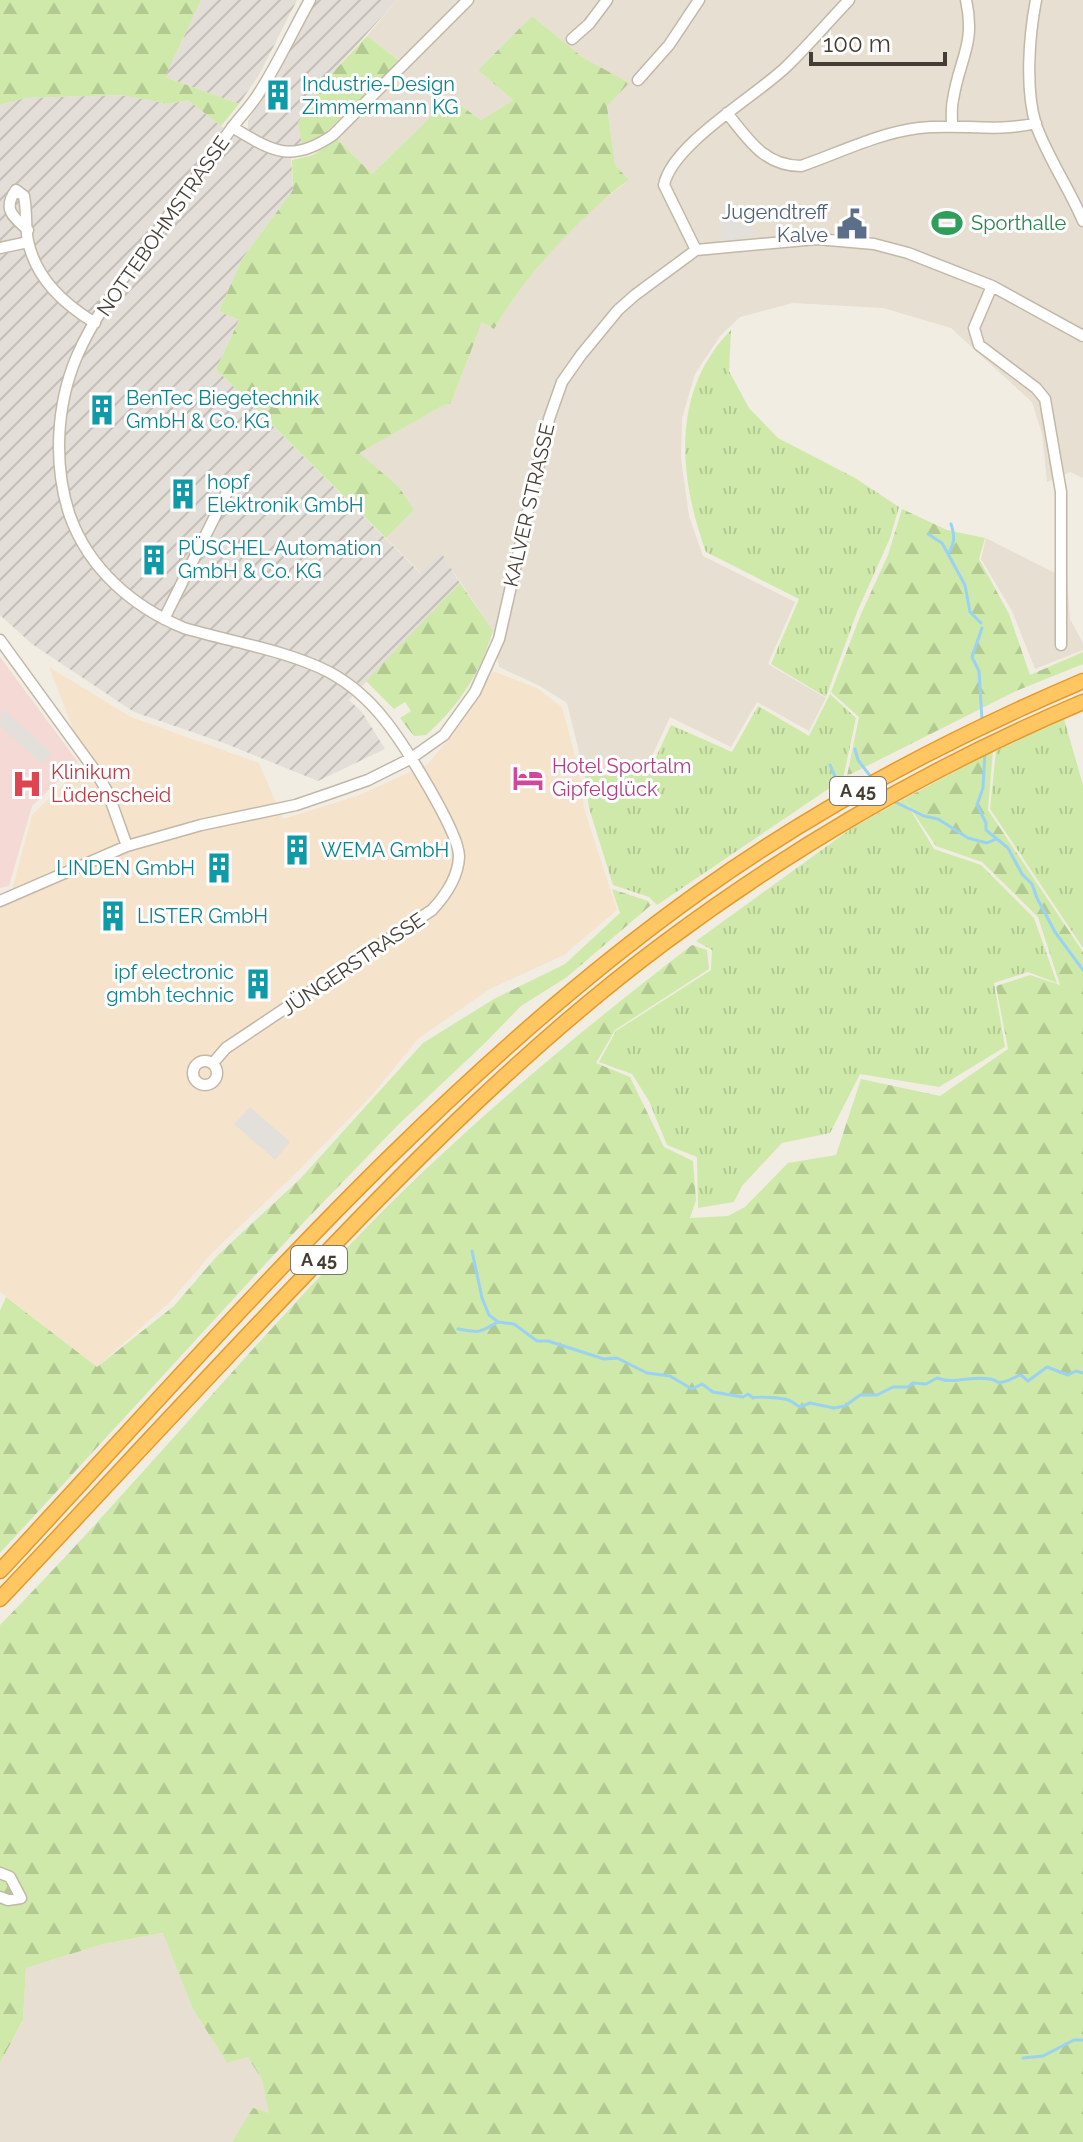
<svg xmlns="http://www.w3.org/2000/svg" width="1083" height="2142" viewBox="0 0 1083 2142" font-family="Raleway,sans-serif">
  <defs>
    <pattern id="industrial-furrows" width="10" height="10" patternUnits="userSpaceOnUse" patternTransform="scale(2)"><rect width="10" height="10" fill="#e4ded8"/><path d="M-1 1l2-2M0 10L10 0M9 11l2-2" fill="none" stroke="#c5bfba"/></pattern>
    <pattern id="grass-tufts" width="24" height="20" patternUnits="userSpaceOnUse" patternTransform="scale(2)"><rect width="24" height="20" fill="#cee9a9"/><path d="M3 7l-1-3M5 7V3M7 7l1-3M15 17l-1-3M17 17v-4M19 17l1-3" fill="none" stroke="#b2c992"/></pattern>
    <pattern id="forest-firs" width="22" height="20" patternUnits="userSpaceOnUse" patternTransform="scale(2)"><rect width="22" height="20" fill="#cee9a9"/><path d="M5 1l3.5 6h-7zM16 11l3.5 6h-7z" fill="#b2c992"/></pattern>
  </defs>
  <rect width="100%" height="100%" fill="#f2ede3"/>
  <path fill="#e7dfd1" d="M397,0H1083V478L1070,472L1047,482L1042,434L1032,402L951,328L883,308L793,303L740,317L720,336L695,374L682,418L681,458L689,516L703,556L795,602L768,664L826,698L809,731L757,702L731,747L670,717L646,769L584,772L567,703L538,685L499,667L493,631L441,553L421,573L386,538L414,510L399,487L358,453L442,406L451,403L482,322L494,329L516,292L545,256L596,206L629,180L615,165L607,105L628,83L582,57L532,16L478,70L513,100L481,120L450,98L372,174L337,139L409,67L367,36Z
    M986,538L1067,579L1070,619L1083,643V650L1035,669L1012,611L981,559Z
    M164,1933L193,2009L227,2063L248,2057L262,2080L270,2114L253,2109L232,2142H0V2063L23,2021L26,1968L103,1944Z"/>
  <path fill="#f6e3cc" d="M49,667L131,717L259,763L283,819L357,796L428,764L463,721L493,671L537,688L562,707L580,774L584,808L617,910L564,955L490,989L419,1038L372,1095L297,1172L213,1252L170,1302L97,1367L0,1292V894L12,890L32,815L86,762Z"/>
  <path fill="url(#industrial-furrows)" d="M201,0H297L259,75L239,104L165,77Z
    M315,0H397L322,84L298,123L302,145L282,146L269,143L251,133L248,130V121Z
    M121,95L169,104L188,100L221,126L253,146L274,154L291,156L293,190L242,259L219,311L239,320L216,369L420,573L441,552L460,583L349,700L362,712L385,749L318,781L224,743L134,712L32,644L0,615V105L25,98Z"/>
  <path fill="#f4d9d5" d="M0,657L78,762L32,806L9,886L0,888Z"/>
  <path fill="url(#grass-tufts)" d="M731,330L729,371L749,408L778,438L855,478L899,507L890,538L857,612L826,697L771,664L799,599L706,552C679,478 670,392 731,330Z
    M830,694L856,718L843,779L657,905L649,897L613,885L589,808L585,776L648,774L671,725L732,752L758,706L809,736Z
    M1064,719L1083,785V948L990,809L996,751Z
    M904,799L934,849L981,865L1034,918L1057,983L1028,972L994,983L1005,1047L939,1087L860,1074L830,1133L782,1143L742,1186L734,1202L698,1208L697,1157L667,1145L649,1101L632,1074L599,1062L616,1031L711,970L712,950L696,941L852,828Z"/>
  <path fill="url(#forest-firs)" d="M0,0H201L165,77L239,104L221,126L188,100L169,104L121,95L25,98L0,105Z
    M532,16L582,57L629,83L607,106L615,165L629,180C612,191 597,206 582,220C545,256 520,285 494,329L482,322L451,403L442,406L359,453L399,487L414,510L386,538L216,369L239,320L219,311L242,259L293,190L292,160L313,155L337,139L372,174L450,98L481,120L513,100L478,70Z
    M367,36L400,61L324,134L302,145L298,123L322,84Z
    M902,509L947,530L985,538L979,559L1009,614L1030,675L1083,652V664L1016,691L847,776L859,717L831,692L861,614L888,555Z
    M460,583L493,631C480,673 459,706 426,735L414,736L400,718L411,711L405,702L394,709L366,681Z
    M993,751L988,810L1083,952V2142H232L253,2108L269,2113L262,2080L248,2057L227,2063L193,2009L163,1933L103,1944L26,1968L23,2020L0,2063V1625C127,1496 242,1355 368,1226C468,1124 579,1032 692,945L707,950L709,969L615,1030L596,1063L630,1077L664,1147L693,1161L696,1200L690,1218L728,1216L745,1207L788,1163L836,1155L861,1079L940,1096L1008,1049L996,986L1030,975L1060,985L1038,917L982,862L936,846L904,799Z
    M612,889L648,901L651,905L567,977L521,1006L485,1043L398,1125L304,1222L0,1553V1311L6,1297L97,1367L174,1306L217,1256L301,1178L423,1043L494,999L565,964L620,913Z"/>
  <path fill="#e3e0dc" d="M750,215L754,236L724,241L719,220Z
    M2,708L52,753L42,764L0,726Z
    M250,1107L290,1142L275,1160L234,1124Z"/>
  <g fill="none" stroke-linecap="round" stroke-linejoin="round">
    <path stroke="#9bd2f3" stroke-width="3" d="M928,534L942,543L965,585L970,612L981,623
      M948,554C955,543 955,536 951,524
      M982,720L979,671L972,657L982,628
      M855,749L858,760L871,777
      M985,751L983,788L977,805L986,823V830L1008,848L1022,874L1032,884L1037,898L1055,932L1083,970
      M830,765L838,783L849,789
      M893,801L924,816L938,819L968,838L987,843L996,839
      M472,1251L482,1298L489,1315L498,1322L514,1324L537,1341H548L604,1359L617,1358L647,1373L670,1376L692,1389L702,1384L713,1392L743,1397L748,1394L753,1398C757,1396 784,1398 788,1400C792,1401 796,1405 800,1407L810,1403L834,1408L845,1406L860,1395H877L893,1387H908L913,1383L926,1384L937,1378C954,1385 972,1375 990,1379C1001,1381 992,1383 1003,1382C1011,1381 1014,1376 1021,1375L1028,1381L1047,1367L1068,1375L1076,1371L1083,1373
      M458,1329C483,1333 477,1333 498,1322
      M1023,2058L1043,2056L1074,2040H1083"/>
    <g stroke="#c1b8a8" stroke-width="13">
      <path id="minor" d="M1036,0C1029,36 1025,90 1036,125C1048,158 1069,188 1083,221
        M572,39L589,24L607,0
        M638,80L669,45L699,0
        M727,113C748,139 764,166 801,166C839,153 878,133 919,128C958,123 997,133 1036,123
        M952,125C952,117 951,108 953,100C959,59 976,45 966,0
        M232,127C272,151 291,164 333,135L468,0
        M28,230C13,217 2,209 16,190L24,196C27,210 25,226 28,241C36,279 64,304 95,323
        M0,248L28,242
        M696,250L664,185C672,144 756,96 786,67C808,46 828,22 849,0
        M992,286L974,328L979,345L1036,388L1045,399L1061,492V645
        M164,619L232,482
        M0,640L96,772L108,793L127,846
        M0,901L127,846L201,825L296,805L334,792L368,780L410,759L444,735L475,692L499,639L549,419L562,382L581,355L618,310L635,295L696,250L817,239L874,244L908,253L992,286L1083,336
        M193 1073a12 12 0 1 1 24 0a12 12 0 1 1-24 0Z
        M213,1063L226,1048L432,910C446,895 458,878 459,857C460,833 402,741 384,719C369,700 351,684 329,672C286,650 231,642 184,628C133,607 89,569 70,516C53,466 56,405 77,356C92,321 116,288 138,258C169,215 200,172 231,129C239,118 249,108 257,96C277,66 292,32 310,0
        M0,1873L10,1877L21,1898L8,1900L0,1897"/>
    </g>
    <g stroke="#e49b2b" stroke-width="17">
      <path id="highway" d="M0,1571C219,1336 435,1081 698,893C818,807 947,739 1083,681
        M0,1599C103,1490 204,1380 308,1272C419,1155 534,1040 664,943C794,846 934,765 1083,702"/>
    </g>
    <use href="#minor" stroke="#fff" stroke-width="10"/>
    <use href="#highway" stroke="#ffc661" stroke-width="14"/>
  </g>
  <defs>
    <g id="building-bare" transform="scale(2.4)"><path d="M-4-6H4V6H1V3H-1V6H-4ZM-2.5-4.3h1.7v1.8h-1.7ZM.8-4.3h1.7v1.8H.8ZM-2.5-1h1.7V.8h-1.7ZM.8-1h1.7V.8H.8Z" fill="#0f9aa8" stroke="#fff" stroke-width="2.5" paint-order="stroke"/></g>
    <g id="stadium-bare" transform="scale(2.4)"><path d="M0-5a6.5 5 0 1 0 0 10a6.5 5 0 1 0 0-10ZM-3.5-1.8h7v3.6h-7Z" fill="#2e9e5b" stroke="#fff" stroke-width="2.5" paint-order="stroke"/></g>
    <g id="civic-bare" transform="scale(2.4)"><path d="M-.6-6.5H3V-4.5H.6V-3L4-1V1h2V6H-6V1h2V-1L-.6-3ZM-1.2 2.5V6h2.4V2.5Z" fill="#5c6f8a" stroke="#fff" stroke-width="2.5" paint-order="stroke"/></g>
    <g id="hotel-bare" transform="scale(2.4)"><path d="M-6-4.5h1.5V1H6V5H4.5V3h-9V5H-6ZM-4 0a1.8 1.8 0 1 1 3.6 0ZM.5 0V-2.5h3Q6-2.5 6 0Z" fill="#d1479c" stroke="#fff" stroke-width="2.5" paint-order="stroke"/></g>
    <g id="hospital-bare" transform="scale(2.4)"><path d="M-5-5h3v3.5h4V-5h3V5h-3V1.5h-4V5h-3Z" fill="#e0444e" stroke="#fff" stroke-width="2.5" paint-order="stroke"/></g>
  </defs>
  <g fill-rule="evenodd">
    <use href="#building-bare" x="278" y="95"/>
    <use href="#stadium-bare" x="947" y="223"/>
    <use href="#civic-bare" x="852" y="224"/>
    <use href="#building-bare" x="102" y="410"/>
    <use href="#building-bare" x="183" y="494"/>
    <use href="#building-bare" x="154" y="560"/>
    <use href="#hotel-bare" x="528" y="778"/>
    <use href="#hospital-bare" x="27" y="784"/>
    <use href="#building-bare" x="297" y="850"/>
    <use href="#building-bare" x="219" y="868"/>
    <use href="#building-bare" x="113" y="916"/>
    <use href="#building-bare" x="258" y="984"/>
  </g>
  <g text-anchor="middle" stroke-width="6" stroke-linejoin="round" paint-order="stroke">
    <g fill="#fff" stroke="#7c7770" stroke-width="2">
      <rect x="830" y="777" width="56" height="28" rx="6"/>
      <rect x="291" y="1246" width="56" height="28" rx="6"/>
    </g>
    <g font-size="18" font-weight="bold" fill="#443d33">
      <text x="858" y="797">A 45</text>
      <text x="319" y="1266">A 45</text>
    </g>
    <g font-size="20" fill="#0d838f" stroke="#fff" text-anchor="start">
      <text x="302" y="91">Industrie-Design<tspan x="302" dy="23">Zimmermann KG</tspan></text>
      <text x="126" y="405">BenTec Biegetechnik<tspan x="126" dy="23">GmbH &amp; Co. KG</tspan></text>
      <text x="207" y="489">hopf<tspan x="207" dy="23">Elektronik GmbH</tspan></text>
      <text x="178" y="555">PÜSCHEL Automation<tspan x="178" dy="23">GmbH &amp; Co. KG</tspan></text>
      <text x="321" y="857">WEMA GmbH</text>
      <text x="195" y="875" text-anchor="end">LINDEN GmbH</text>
      <text x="137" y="923">LISTER GmbH</text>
      <text x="234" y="979" text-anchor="end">ipf electronic<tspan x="234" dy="23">gmbh technic</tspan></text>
    </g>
    <g font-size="20" fill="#4e5e75" stroke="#fff" text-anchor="end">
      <text x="828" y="219">Jugendtreff<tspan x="828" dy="23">Kalve</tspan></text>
    </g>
    <g font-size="20" fill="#27864d" stroke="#fff" text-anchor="start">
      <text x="971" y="230">Sporthalle</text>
    </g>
    <g font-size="20" fill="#443d33" stroke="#fff">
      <text transform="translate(163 226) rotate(-55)" y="7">NOTTEBOHMSTRASSE</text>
      <text transform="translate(529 505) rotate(-77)" y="7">KALVER STRASSE</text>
      <text transform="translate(353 964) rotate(-34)" y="7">JÜNGERSTRASSE</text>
    </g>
    <g font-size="20" fill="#b23c85" stroke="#fff" text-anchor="start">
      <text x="552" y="773">Hotel Sportalm<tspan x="552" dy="23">Gipfelglück</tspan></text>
    </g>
    <g font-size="20" fill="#be3a42" stroke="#fff" text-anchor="start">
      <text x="51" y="779">Klinikum<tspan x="51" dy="23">Lüdenscheid</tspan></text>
    </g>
  </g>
  <path d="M811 52v12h134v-12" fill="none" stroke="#443d33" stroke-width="4"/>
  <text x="823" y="52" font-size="24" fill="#443d33" stroke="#ffffff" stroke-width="6" paint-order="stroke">100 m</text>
</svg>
